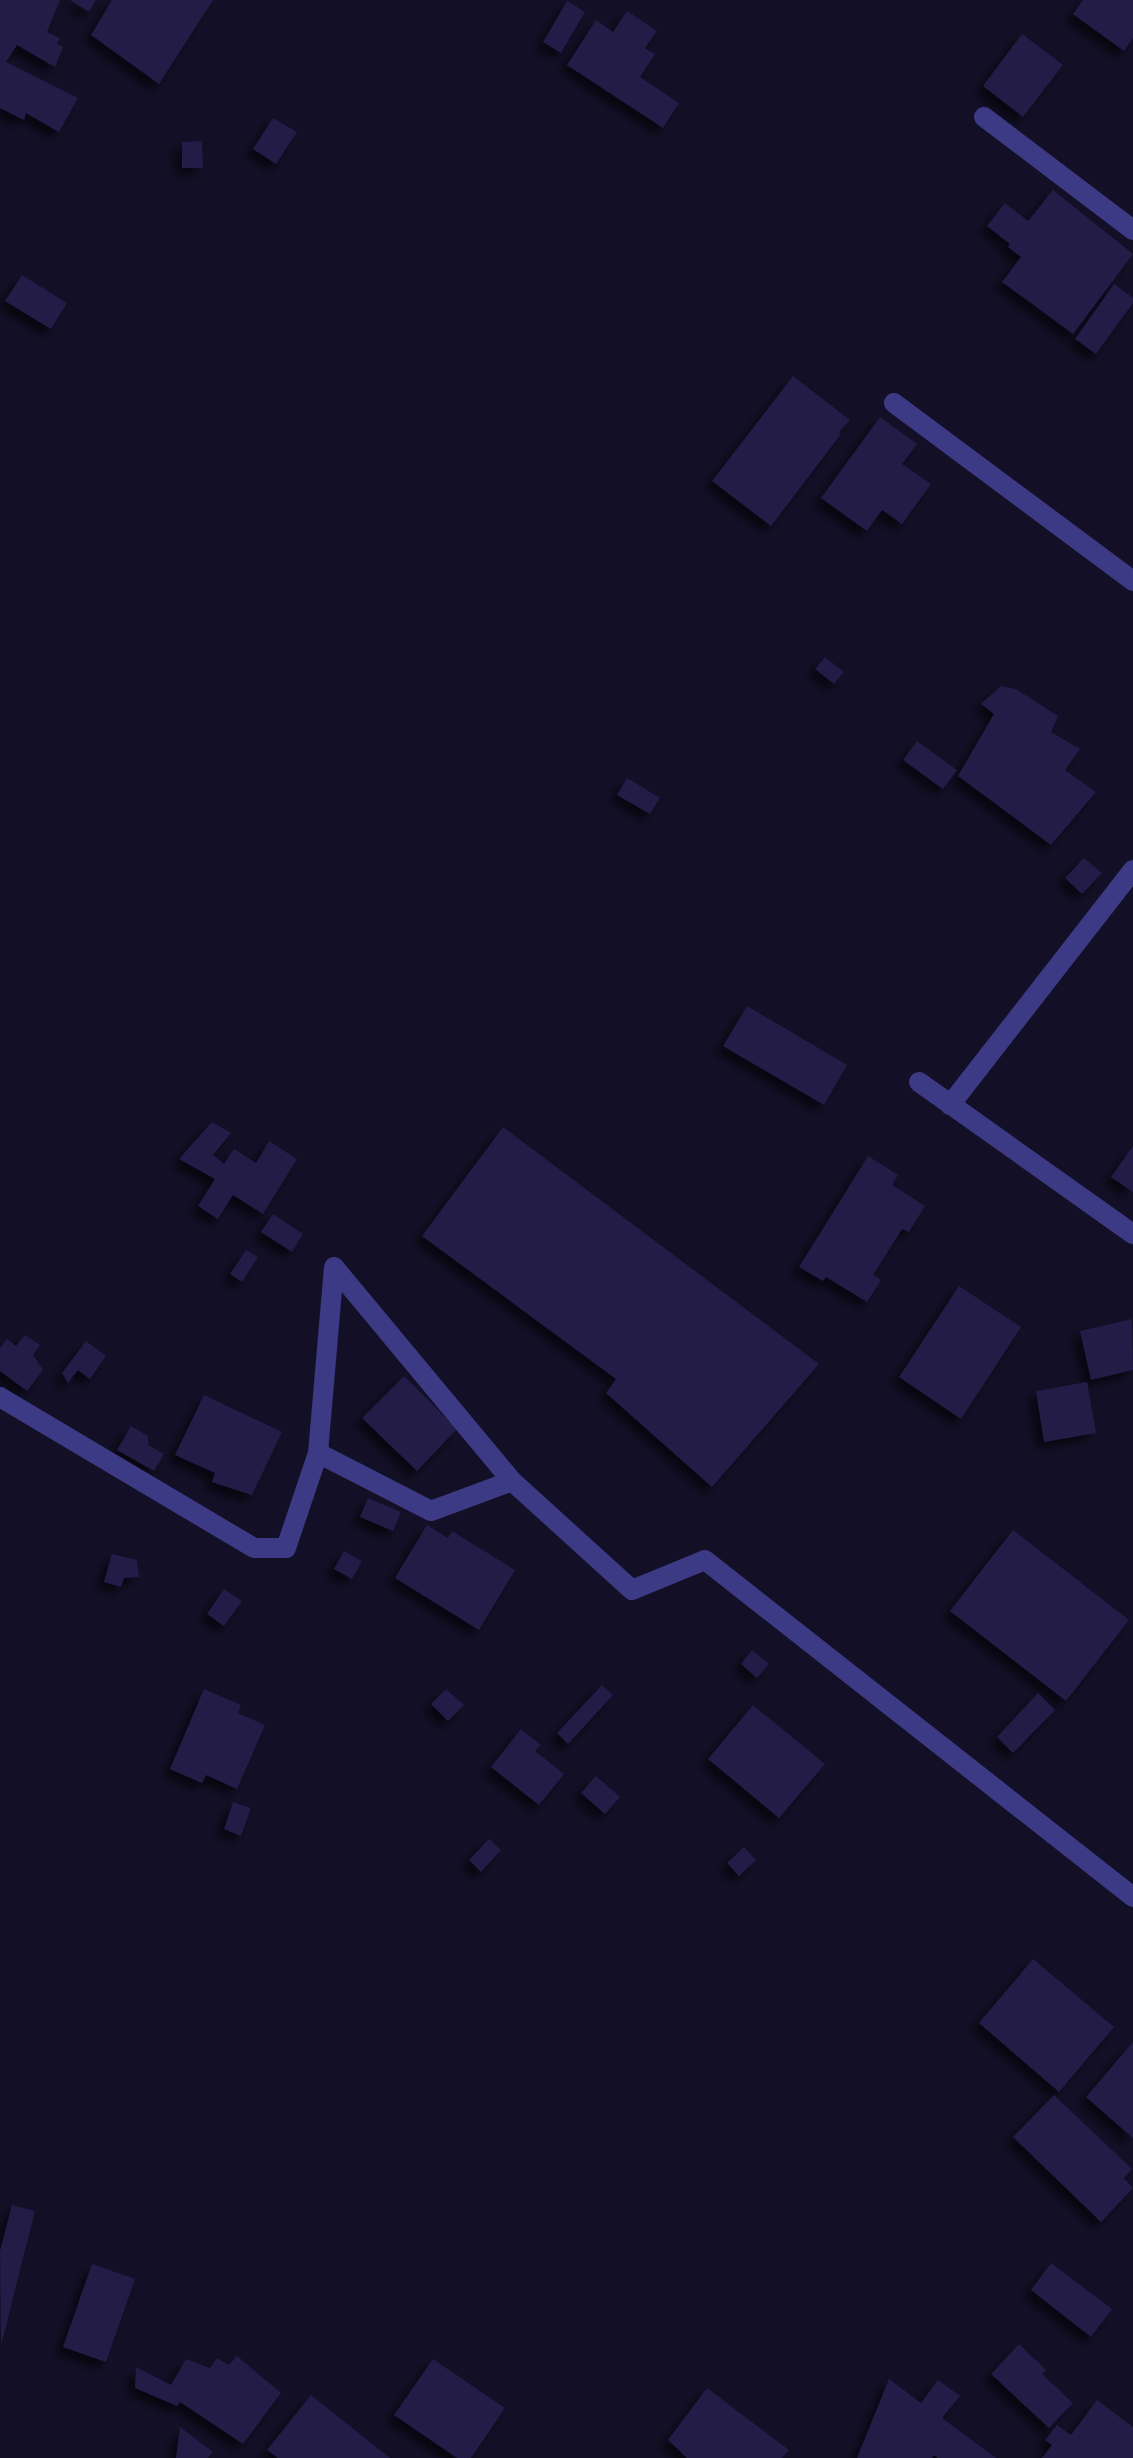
<svg xmlns="http://www.w3.org/2000/svg" width="1133" height="2458" viewBox="0 0 1133 2458" font-family="'PT Sans',sans-serif">
  <defs>
    <filter id="shadow"><feDropShadow dx="-7" dy="7" stdDeviation="4" flood-color="#0009"/></filter>
  </defs>
  <rect width="100%" height="100%" fill="#130f26"/>
  <path fill="#241b47" filter="url(#shadow)" d="M0,0H60L47,32L60,38L57,44L63,47L55,67L17,45L6,62L78,98L59,132L26,113L24,120L0,108Z
    M70,0H96L89,12Z
    M112,0H213L159,84L91,35Z
    M1083,0H1133V38L1124,51L1073,14Z
    M567,1L585,12L561,53L543,42Z
    M627,11L657,31L645,48L655,54L640,77L679,103L663,128L567,65L596,20L613,32Z
    M1022,34L1063,65L1023,117L983,86Z
    M273,118L297,132L276,164L253,149Z
    M202,141L203,168H182V142Z
    M1053,190L1133,254L1073,334L1002,282L1021,257L1008,247L1010,244L987,226L1005,203L1028,221Z
    M22,275L67,303L51,329L5,301Z
    M1114,284L1133,298V303L1096,354L1075,339Z
    M793,376L850,420L839,432L841,434L771,526L712,481Z
    M880,417L917,444L902,464L931,484L902,524L882,510L867,531L821,498Z
    M825,657L844,672L834,684L815,669Z
    M1001,686L1016,689L1058,716L1051,732L1080,749L1065,770L1096,792L1051,845L958,776L994,714L981,704Z
    M917,741L957,770L943,789L903,760Z
    M627,778L660,798L650,814L617,795Z
    M1084,858L1102,873L1082,894L1065,878Z
    M747,1006L847,1065L824,1105L723,1046Z
    M212,1122L231,1133L213,1155L224,1164L234,1149L256,1163L269,1141L297,1159L263,1214L233,1195L218,1219L198,1206L215,1179L179,1159Z
    M503,1127L819,1364L712,1487L606,1393L616,1379L422,1236Z
    M1133,1146V1192L1111,1177Z
    M868,1156L898,1175L892,1185L925,1206L909,1232L902,1229L873,1275L881,1280L867,1302L826,1277L823,1281L799,1267Z
    M273,1214L303,1234L292,1252L261,1232Z
    M246,1250L258,1257L242,1282L230,1274Z
    M959,1286L1021,1327L961,1419L899,1377Z
    M1132,1319L1133,1370L1091,1380L1080,1331Z
    M25,1335L40,1345L33,1355L43,1370L27,1391L0,1371V1348L7,1339L16,1346Z
    M86,1341L106,1356L90,1379L78,1370L68,1383L62,1373Z
    M404,1376L457,1429L417,1471L362,1418Z
    M1087,1382L1096,1433L1044,1442L1036,1391Z
    M204,1395L282,1432L252,1495L212,1482L215,1473L175,1455Z
    M131,1426L148,1436V1445L164,1454L154,1471L117,1450Z
    M368,1498L401,1512L393,1531L360,1517Z
    M427,1525L448,1538L452,1531L515,1570L479,1630L395,1578Z
    M1013,1530L1129,1620L1066,1701L950,1611Z
    M344,1551L362,1561L352,1579L334,1569Z
    M112,1554L137,1560L139,1577L124,1578L121,1587L104,1582Z
    M224,1589L242,1601L224,1626L207,1614Z
    M752,1650L769,1664L757,1678L741,1664Z
    M602,1685L613,1695L568,1744L557,1733Z
    M204,1689L241,1705L238,1713L265,1725L237,1789L206,1775L202,1783L170,1769Z
    M446,1689L464,1705L448,1721L431,1704Z
    M1038,1693L1055,1710L1013,1753L997,1737Z
    M753,1705L825,1764L779,1818L708,1759Z
    M521,1729L541,1745L535,1751L564,1774L539,1805L491,1767Z
    M596,1776L620,1797L605,1814L581,1793Z
    M233,1802L251,1808L241,1836L224,1829Z
    M489,1839L501,1850L481,1872L469,1860Z
    M744,1847L756,1860L739,1876L727,1863Z
    M1033,1959L1114,2027L1059,2092L979,2023Z
    M1133,2042V2138L1086,2097Z
    M1054,2095L1132,2169L1124,2178L1133,2188L1101,2222L1013,2137Z
    M12,2205L35,2211L1,2346L0,2251Z
    M1051,2263L1112,2309L1091,2337L1031,2290Z
    M92,2264L135,2279L106,2362L63,2347Z
    M1019,2344L1046,2370L1042,2374L1073,2403L1049,2428L991,2374Z
    M237,2356L281,2393L243,2444L180,2402L177,2406L135,2388L136,2367L171,2385L186,2359L210,2368L217,2358L229,2365Z
    M433,2359L505,2408L471,2458H457L394,2415Z
    M889,2379L921,2403L938,2380L960,2396L942,2418L996,2458H938L934,2455L932,2458H857Z
    M707,2388L789,2450L782,2458H687L668,2440Z
    M311,2395L390,2458H278L267,2450Z
    M1097,2400L1133,2427V2458H1042L1052,2445L1045,2440L1057,2425L1071,2435Z
    M180,2427L213,2452L208,2458H176Z"/>
  <g fill="none" stroke-linecap="round" stroke-linejoin="round">
    <path stroke="#3d3a85" stroke-width="20" d="M984,117L1133,230
      M894,403L1133,581
      M919,1082L1133,1234
      M950,1105L1133,870
      M0,1397L254,1548H286L318,1453L431,1511L512,1481L632,1590L705,1560L1133,1897
      M318,1453L334,1267L512,1481"/>
  </g>
</svg>
